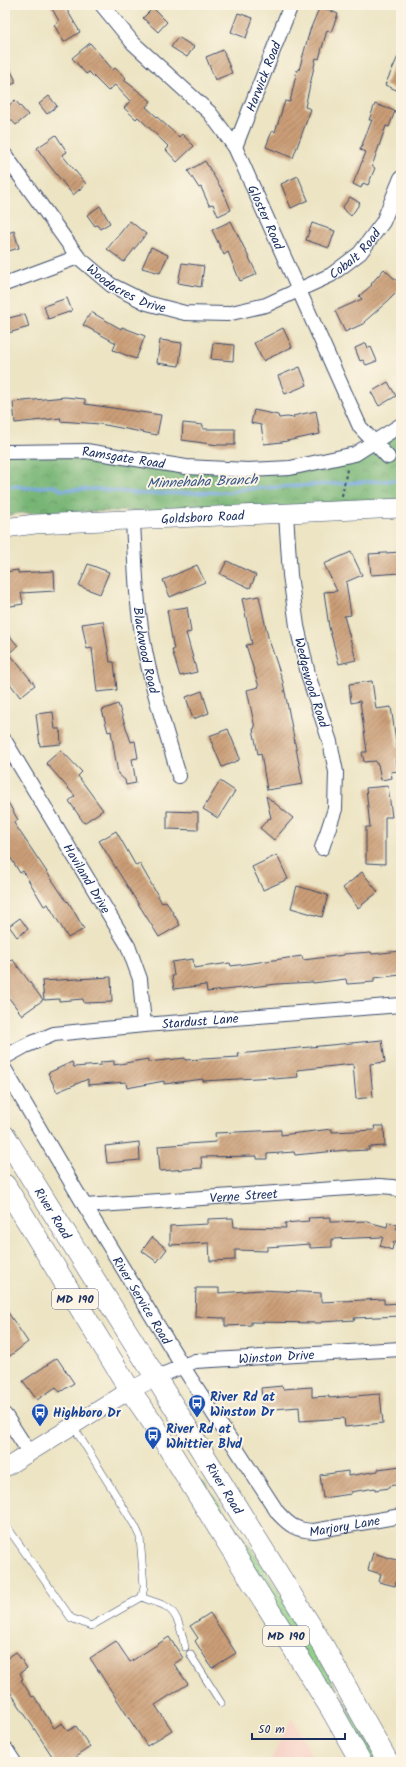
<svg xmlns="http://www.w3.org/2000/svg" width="406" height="1767" viewBox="0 0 406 1767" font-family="Kalam,sans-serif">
  <defs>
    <pattern id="grass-dots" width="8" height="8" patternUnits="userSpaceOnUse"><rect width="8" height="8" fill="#94d389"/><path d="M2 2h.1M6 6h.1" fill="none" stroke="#7fb579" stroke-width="1.8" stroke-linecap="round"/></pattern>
    <pattern id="forest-crowns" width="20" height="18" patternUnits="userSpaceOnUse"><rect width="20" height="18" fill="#77b575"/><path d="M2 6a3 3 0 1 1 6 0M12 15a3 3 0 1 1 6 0" fill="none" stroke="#619463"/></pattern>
    <pattern id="building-hatch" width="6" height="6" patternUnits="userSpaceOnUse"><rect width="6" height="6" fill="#cb9e77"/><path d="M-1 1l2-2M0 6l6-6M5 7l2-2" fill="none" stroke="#a48165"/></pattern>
  </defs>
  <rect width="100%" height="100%" fill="#fcf5e5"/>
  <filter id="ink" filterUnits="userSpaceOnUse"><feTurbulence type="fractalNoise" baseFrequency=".025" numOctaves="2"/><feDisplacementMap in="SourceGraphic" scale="8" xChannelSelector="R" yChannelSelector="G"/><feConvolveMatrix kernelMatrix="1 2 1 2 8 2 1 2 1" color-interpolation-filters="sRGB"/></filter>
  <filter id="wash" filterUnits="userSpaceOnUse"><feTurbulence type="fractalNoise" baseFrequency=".012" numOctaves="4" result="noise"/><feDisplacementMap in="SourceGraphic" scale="16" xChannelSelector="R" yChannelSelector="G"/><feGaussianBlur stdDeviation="0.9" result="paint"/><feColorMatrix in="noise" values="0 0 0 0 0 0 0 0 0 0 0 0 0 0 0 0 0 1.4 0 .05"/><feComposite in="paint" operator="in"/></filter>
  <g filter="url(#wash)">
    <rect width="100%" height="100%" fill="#ece4c3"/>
    <path fill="#f7d1c6" d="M292,1717L315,1762H270Z"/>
    <path fill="url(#grass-dots)" stroke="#588174" d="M201,1481L204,1482L254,1553L289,1608L380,1762H369Z"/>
    <path fill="url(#forest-crowns)" stroke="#49726a" d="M401,425V506L19,513L5,516V452L13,451L248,470L344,458Z"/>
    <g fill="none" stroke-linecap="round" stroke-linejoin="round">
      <path stroke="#72a5de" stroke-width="3.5" d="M5,487L16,486L27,488L55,486L61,490L97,489L144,494L230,492L243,489L401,480"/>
    </g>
    <g id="blocks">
      <path fill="url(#building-hatch)" d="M50,5H64L80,32L64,42L54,25L59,21Z
        M320,6L338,14L331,32L327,30L319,59L316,58L305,107L311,109L293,158L266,147L272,131L275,132L285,101L290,102L297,70H299L310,30Z
        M153,8L167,22L158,32L143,18Z
        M238,13L253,18L246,38L231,32Z
        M178,37L194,47L187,57L171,47Z
        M90,43L113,70L115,68L126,78L124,80L151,101L146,107L179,137L182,134L194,146L177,162L166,150L169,147L138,117L136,119L124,108L130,101L115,85L108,91L89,72L86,74L72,58Z
        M223,50L232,73L215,80L206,57Z
        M401,50V92L385,85Z
        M5,59L15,79V83L5,88Z
        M49,96L57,106L47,114L39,104Z
        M15,100L28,115L16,125L5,113V109Z
        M375,104L395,111L389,127L386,126L372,166L375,168L368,185L363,183L361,188L353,184L366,152L360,150L372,120H369Z
        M56,135L67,152L62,155L86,184L73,195L49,165L37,148Z
        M205,161L224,193L231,210L218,216L213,204L209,205L201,187L199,188L188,171Z
        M298,176L308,200L291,208L281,184Z
        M350,197L360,203L351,216L342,208Z
        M100,206L110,223L100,229L97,225L95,226L87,215Z
        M130,221L146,234L124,262L107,249Z
        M231,221L257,274L240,281L228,252L224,255L212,230Z
        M312,223L335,231L329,248L306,240Z
        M14,231L19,248L5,252V234Z
        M151,247L168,255L160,273L142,268Z
        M182,263L204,266L201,287L178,283Z
        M384,269L401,285V288L389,300L364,322L365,323L345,332L335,311L362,299L359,296L372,285L371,284Z
        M67,298L72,311L48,319L44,306Z
        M91,312L121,329L122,327L145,336L136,359L113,350L116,343L83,325Z
        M25,314L29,327L5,334V319Z
        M283,328L292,347L263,361L254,343Z
        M160,340L182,343L179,366L157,363Z
        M213,343L234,345L233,361L211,359Z
        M366,343L368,348L371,347L377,361L366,365L363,360L360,361L355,348Z
        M300,367L307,385L285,394L278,376Z
        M388,382L396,396L379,406L371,392Z
        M65,397L85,399V404L161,415L157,435L100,424L60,421L61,418L15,423L13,402Z
        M254,410L278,415L279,418L287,417L294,418L293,416L316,411L320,434L282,442L264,444L261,425L251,423Z
        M183,423L203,425V429H235V445H218L182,440Z
        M351,552L362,575L346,582L351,615L344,616L356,660L339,664L329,627L324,592L337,591L324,564Z
        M401,552V573L371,575L369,554Z
        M227,561L256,575L250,588L220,574Z
        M88,564L109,572L100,594L79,586Z
        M197,565L205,582L170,597L163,580Z
        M18,570V573L54,571L55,591L21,593L23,604L5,607V572Z
        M259,596L268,637L283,682L303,784L267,790L261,753L258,754L253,729L255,728L247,690L259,687L246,645L252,644L242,599Z
        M187,607L191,632L186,633L197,672L180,676L172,650H174L167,610Z
        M103,621L110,662H114L117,690L97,692L92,648L87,649L82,624Z
        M5,630L18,646L9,653L35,685L20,697L5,677Z
        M372,681L376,709L391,707L397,747H401V758H396L398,771L391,772L392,778L381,780L378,764H376V761L364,762L362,752H367L360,701L351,703L349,684Z
        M202,691L209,713L193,719L186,697Z
        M118,704L131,742L135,741L138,758L132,759L136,783L126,785L125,780L118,774L111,731L108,732L102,710Z
        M53,712L55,729H60L61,744L40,746L36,714Z
        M228,729L239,756V760L222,767L209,736Z
        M61,750L82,772L78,776L103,810L84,823L69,801L75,796L46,763Z
        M220,781L235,791L218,818L203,809Z
        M388,786L392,817H385V864L366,863V827H370L366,788Z
        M266,796L293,818L274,840L260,828L268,819L271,818Z
        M5,797L18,820L14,823L67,902L68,901L84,929L68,938L48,904L44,906L23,871L20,873L5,849Z
        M167,811L198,812V830L167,829Z
        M116,831L136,866L140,864L162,903L166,901L180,925L159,937L99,841Z
        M277,855L288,879L263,890L252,867Z
        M362,872L378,892L358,908L343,888Z
        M297,886L328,895L322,917L291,908Z
        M20,918L28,929L17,937L9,926Z
        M401,951V975L374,978V982L347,984L346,979L313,983V982L277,984L207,992L206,985L174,989L172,976H174L172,962L193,959L194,968L230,963L231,966L302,956L303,960L344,955V954L371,952L372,954Z
        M13,960L43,1000L22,1015L5,993V962Z
        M111,977L112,1002L84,1003L83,999L59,1001V999L44,1000L42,981Z
        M382,1040L385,1062L370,1064L373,1097L356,1099L353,1064L297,1070L298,1077L274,1079V1077L203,1081V1079L164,1084V1081L127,1088L126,1082L88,1085V1079L57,1092L48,1073L72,1062L74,1067L101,1065V1062L114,1061V1065L148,1059V1062L185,1058V1060L239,1057L238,1054Z
        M374,1126H384L385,1146L369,1147V1150L347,1151V1150L295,1155L294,1152L267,1154V1159H257V1156L201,1157L202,1168L160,1171L158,1146L216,1142L215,1133L281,1130V1135L332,1129V1132L375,1130Z
        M139,1142L140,1160L107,1163L105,1146Z
        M331,1217V1222L368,1221V1222L387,1227L388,1222L398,1225L396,1229L401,1230V1243L394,1241L392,1250L380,1246L383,1237L332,1239V1247L310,1248V1244L267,1247V1251L235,1250V1260L210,1261L209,1243L170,1245V1226L208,1224V1219L233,1218L234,1227L286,1228L285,1223L309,1221L308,1218Z
        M152,1237L167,1249L157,1262L142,1251Z
        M196,1288H219V1293L261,1290L321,1293V1302L384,1299V1304L401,1303V1316L354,1318L355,1320L321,1322V1323L251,1322V1325L225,1326V1318L195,1317Z
        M5,1308L28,1342L10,1356L5,1349Z
        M57,1358L74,1383L60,1392L56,1387L37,1400L23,1381Z
        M282,1386L283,1389L312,1387V1397L329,1396V1398L380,1394L383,1423L345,1427L344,1418L300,1421L299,1407L263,1410L261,1388Z
        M401,1466V1484L389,1486V1488L375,1490V1488L351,1492V1494L323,1498L320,1475L348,1471V1476L378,1471V1469Z
        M373,1553L400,1561L396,1575L398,1576L395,1586L379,1582L381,1574L368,1570Z
        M210,1613L236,1653L212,1668L195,1641L198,1638L190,1626Z
        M169,1637L183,1658L174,1664L188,1684L155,1705L172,1730L147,1746L90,1658L116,1641L130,1662Z
        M16,1652L27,1668L20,1673L23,1679L21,1680L32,1697L34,1696L54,1728L62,1723L68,1731L76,1726L90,1747L68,1762H56L5,1684V1660Z"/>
    </g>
  </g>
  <g filter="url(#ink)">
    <use href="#blocks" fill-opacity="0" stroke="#3a4a6d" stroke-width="1"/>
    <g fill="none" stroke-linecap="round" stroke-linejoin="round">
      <g stroke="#3a4a6d" stroke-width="8">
        <path id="service" d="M5,1524L71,1618L91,1626L142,1597L144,1586L140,1537L135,1526L73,1426
          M142,1597C149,1601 158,1602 165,1606C179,1613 181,1632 185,1647
          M190,1654L221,1703"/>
      </g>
      <g stroke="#3a4a6d" stroke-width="16">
        <g id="minor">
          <path id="s1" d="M102,5L133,43L210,113L235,147L360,427L388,457"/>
          <path id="s2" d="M235,147L291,5"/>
          <path id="s3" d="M5,155L78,257L111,285L147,303L185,313L227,314L266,305L331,275L360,253L383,222L401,178"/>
          <path d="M5,284L78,257"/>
          <path id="s4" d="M5,452L86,451L186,467L248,470L290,468L355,454L401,425"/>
          <path id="s5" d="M286,514L290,575L297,626L309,678L330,742L336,772L335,809L322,848"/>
          <path id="s6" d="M133,521C135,560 136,601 143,640C151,686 166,731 179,776"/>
          <path id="s7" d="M5,741L128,946L140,979L144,1025"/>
          <path id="s8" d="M5,1057L25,1046L54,1034L144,1025L401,1005"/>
          <path id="s9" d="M5,1070L85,1206L183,1367L278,1513C290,1526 296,1530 314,1531L401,1516"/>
          <path id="s10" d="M85,1206L379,1186L393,1187L401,1191"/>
          <path id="s11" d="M155,1378L195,1361L401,1349"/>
          <path d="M5,1415L29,1452"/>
          <path d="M5,1748L14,1762"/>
        </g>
      </g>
      <g stroke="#3a4a6d" stroke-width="18">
        <path id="tertiary" d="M5,1468L130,1390L155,1378"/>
      </g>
      <g stroke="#3a4a6d" stroke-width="20">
        <g id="secondary">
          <path id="s12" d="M5,528L35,524L401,508"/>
        </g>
      </g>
      <g stroke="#3a4a6d" stroke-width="22">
        <g id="primary">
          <path id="s13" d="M5,1136L324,1647L388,1762"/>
          <path d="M5,1185L130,1390L153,1423L331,1709L361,1762"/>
        </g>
      </g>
      <path stroke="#3a4a6d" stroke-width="2" stroke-dasharray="3 3" stroke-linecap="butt" d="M342,496L347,469"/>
      <use href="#service" stroke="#fff" stroke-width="7"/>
      <use href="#minor" stroke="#fff" stroke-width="14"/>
      <use href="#tertiary" stroke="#fff" stroke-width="17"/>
      <use href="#secondary" stroke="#fff" stroke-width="19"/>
      <use href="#primary" stroke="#fff" stroke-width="21"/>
    </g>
  </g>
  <defs>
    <g id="bus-pin" transform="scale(0.9)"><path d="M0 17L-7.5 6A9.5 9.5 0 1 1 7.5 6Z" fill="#1a4fb4" stroke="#fcf5e5"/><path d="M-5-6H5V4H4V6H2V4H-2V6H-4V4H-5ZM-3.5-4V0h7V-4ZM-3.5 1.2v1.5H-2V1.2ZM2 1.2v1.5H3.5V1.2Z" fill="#fff"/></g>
  </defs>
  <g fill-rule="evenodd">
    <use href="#bus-pin" x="197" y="1403"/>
    <use href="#bus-pin" x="40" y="1412"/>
    <use href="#bus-pin" x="153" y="1435"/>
  </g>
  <g text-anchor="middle" stroke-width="4" stroke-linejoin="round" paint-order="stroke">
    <g fill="#fcf5e5" stroke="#5e6a86" stroke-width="1">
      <rect x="52" y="1289" width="46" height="20" rx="3"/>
      <rect x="263" y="1626" width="46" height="20" rx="3"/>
    </g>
    <g font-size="12" font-weight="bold" fill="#1b2f5e">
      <text x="75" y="1303">MD 190</text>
      <text x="286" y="1640">MD 190</text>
    </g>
    <g font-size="13" fill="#1b2f5e" stroke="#fcf5e5">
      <text dy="5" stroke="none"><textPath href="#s2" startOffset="76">Harwick Road</textPath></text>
      <text dy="5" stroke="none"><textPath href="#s1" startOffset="272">Gloster Road</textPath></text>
      <text dy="5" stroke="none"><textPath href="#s3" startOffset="434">Cobalt Road</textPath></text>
      <text dy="5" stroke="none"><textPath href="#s3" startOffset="184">Woodacres Drive</textPath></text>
      <text dy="5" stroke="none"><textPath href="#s4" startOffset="119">Ramsgate Road</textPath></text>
      <text dy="5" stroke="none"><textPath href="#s12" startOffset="198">Goldsboro Road</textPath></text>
      <text dy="5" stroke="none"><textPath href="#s6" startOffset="130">Blackwood Road</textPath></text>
      <text dy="5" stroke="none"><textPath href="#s5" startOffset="171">Wedgewood Road</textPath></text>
      <text dy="5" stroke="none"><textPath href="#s7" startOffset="160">Haviland Drive</textPath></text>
      <text dy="5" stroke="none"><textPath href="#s8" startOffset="201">Stardust Lane</textPath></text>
      <text dy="5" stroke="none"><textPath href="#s10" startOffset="159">Verne Street</textPath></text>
      <text dy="5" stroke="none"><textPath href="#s13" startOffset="91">River Road</textPath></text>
      <text dy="5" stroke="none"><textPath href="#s9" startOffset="268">River Service Road</textPath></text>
      <text dy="5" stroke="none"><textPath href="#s11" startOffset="125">Winston Drive</textPath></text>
      <text dy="5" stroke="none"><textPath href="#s13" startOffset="415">River Road</textPath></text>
      <text dy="5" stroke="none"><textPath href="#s9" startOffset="593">Marjory Lane</textPath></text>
    </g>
    <g font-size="13" font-weight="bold" fill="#164399" stroke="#fcf5e5" text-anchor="start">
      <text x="210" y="1401">River Rd at<tspan x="210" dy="15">Winston Dr</tspan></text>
      <text x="53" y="1417">Highboro Dr</text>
      <text x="166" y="1433">River Rd at<tspan x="166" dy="15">Whittier Blvd</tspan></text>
    </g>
    <g font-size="14" font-style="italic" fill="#39588b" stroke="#fcf5e5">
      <text transform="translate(202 481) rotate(-2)" y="5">Minnehaha Branch</text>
    </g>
  </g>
  <rect width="406" height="1767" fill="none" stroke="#fcf5e5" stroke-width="20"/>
  <path d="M252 1733v6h93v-6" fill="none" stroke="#1b2f5e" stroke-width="2"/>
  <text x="258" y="1733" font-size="12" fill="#1b2f5e" stroke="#fcf5e5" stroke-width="3" paint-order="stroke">50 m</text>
</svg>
